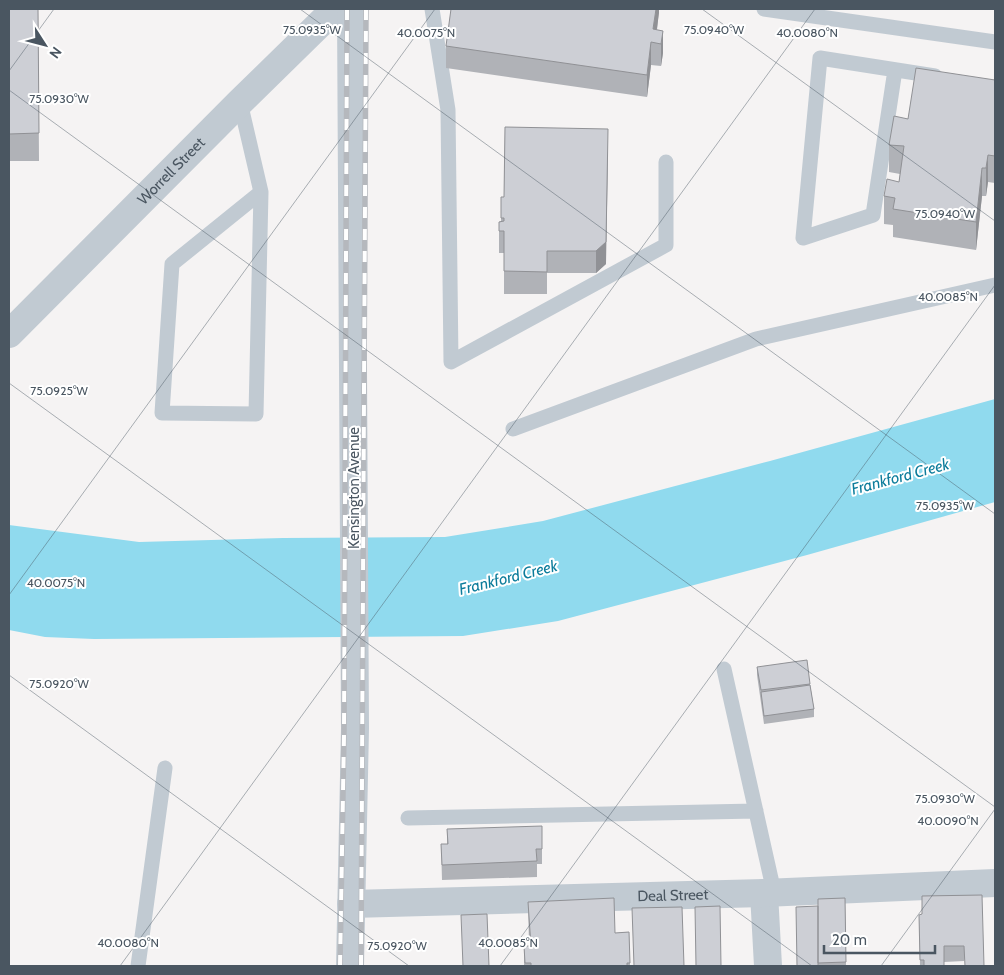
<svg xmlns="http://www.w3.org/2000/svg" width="1004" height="975" viewBox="0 0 1004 975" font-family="Cabin,sans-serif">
  <rect width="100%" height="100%" fill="#f5f3f3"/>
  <path fill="#90daee" d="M995,399V502L807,555L558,621L463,636L94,639L45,637L9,630V525L139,542L283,538L445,537L543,521L770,461Z"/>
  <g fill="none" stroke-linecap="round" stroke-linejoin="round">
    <path stroke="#c1cad2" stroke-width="15" d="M432,9L448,110L451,362L666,245V162
      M764,9L995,42
      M895,70L873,215L803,238L820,58L935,76
      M240,102L261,192L256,414L162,413L172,264L261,192
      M513,429L756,339L995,285
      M724,669L774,892
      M408,818L756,811
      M138,966L165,768"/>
    <g stroke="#c1cad2" stroke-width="28">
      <path id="s1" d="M9,334L240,102L335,9"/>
      <path d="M764,893L768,966"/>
      <path id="s2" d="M351,904L764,893L995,883"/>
    </g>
    <path stroke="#c1cad2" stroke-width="28" d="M350,966L355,728L351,9"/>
    <g stroke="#b5b8bd" stroke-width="5.5">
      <path id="rail" d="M340,966L344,735L347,9
        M361,966L366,9"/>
    </g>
    <use href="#rail" stroke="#fff" stroke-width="4" stroke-dasharray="11" stroke-linecap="butt"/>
  </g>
  <path fill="#b0b2b7" d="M9,9H38L39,161H9Z
    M659,9L657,30L663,31V53L661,66L651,65L647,97L446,68V46Z
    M995,80V183L988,182L986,196H982L976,250L893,237V225L884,224V196L899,182L900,174L889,172V145L908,119Z
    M505,127L606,264L596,273H547V294H504V253H499V222L501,221V197H504Z
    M757,667L810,684L814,709V717L764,724L757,675Z
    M447,829L542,849V864H537V877L442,880L441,844H447Z
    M982,895L964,961L944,962V966H920L919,915L922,914V896Z
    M845,898L846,966H797L818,906Z
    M528,902L615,933L629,932L630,966H524V946H529Z"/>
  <path fill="#909195" d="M656,9H659V13L655,43L653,29Z
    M663,31V53L661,66V44Z
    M651,42V65L647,97V75Z
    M608,151L606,264L596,273V251Z
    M988,155V182L986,196V168Z
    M982,168V196L976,250V222Z"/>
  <path fill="#cdcfd5" stroke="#909195" d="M9,9H38L39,133L9,134Z
    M451,9H656L653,29L663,31L661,44L651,42L647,75L446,46Z
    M916,68L995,80V156L988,155L986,168H982L976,222L893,209L895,198L884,196L887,179L899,182L904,146L889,145L894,116L908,119Z
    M505,127L608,129L606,242L596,251H547V272L504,271V231H499V222L504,221V218H501V197H504Z
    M807,660L810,684L761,690L757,667Z
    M810,685L814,709L764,716L761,692Z
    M542,826V849H536L537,861L442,865L441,844H448L447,829Z
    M982,895L984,966H965L964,946H944V966H924V960H920L919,915L922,914V896Z
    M614,898L615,933L629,932L630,963H627V966H531V963H525L524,946H531L528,902Z
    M845,898L846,962L818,963V899Z
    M720,906L721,966H696L695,907Z
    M818,906V966H797L796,907Z
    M682,907L684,966H634L632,908Z
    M487,914L489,966H463L461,915Z"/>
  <path fill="none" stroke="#4a5661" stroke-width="1" stroke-opacity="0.45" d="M300,9L995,514M702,9L995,221M9,71L54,9M9,90L995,807M9,383L812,966M9,595L435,9M9,675L409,966M120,966L815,9M500,966L995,285M881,966L995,809"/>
  <g text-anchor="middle" stroke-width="4" stroke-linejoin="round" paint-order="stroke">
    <g font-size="15" fill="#4a5661" stroke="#fff">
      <text dy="5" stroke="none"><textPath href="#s1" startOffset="230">Worrell Street</textPath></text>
      <text transform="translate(354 488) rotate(-90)" y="5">Kensington Avenue</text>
      <text dy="5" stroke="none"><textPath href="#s2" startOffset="322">Deal Street</textPath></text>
    </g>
    <g font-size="16" font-style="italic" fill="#0c7c9b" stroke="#fff">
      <text transform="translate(900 476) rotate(-15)" y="6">Frankford Creek</text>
      <text transform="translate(508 577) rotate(-14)" y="6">Frankford Creek</text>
    </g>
  </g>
  <g font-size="12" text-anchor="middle" fill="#4a5661" stroke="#fff" stroke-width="4" stroke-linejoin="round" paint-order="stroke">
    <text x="312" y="34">75.0935°W</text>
    <text x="714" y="34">75.0940°W</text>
    <text x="807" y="37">40.0080°N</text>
    <text x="426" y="37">40.0075°N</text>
    <text x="59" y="103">75.0930°W</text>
    <text x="945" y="218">75.0940°W</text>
    <text x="948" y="301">40.0085°N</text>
    <text x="59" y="395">75.0925°W</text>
    <text x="945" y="510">75.0935°W</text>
    <text x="56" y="587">40.0075°N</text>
    <text x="59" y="688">75.0920°W</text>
    <text x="945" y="803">75.0930°W</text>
    <text x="948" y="825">40.0090°N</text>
    <text x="128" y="947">40.0080°N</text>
    <text x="508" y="947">40.0085°N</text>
    <text x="397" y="950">75.0920°W</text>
  </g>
  <rect width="1004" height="975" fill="none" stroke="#4a5661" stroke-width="20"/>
  <g transform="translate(45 45) rotate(126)" stroke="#ffffff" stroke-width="4" paint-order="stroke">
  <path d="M0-4L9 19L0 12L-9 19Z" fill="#4a5661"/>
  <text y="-8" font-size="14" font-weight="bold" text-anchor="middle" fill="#4a5661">N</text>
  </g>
  <path d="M824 945v8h111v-8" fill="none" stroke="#4a5661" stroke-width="2.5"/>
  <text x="832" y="945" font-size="15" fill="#4a5661" stroke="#ffffff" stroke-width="4" paint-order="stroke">20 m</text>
</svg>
